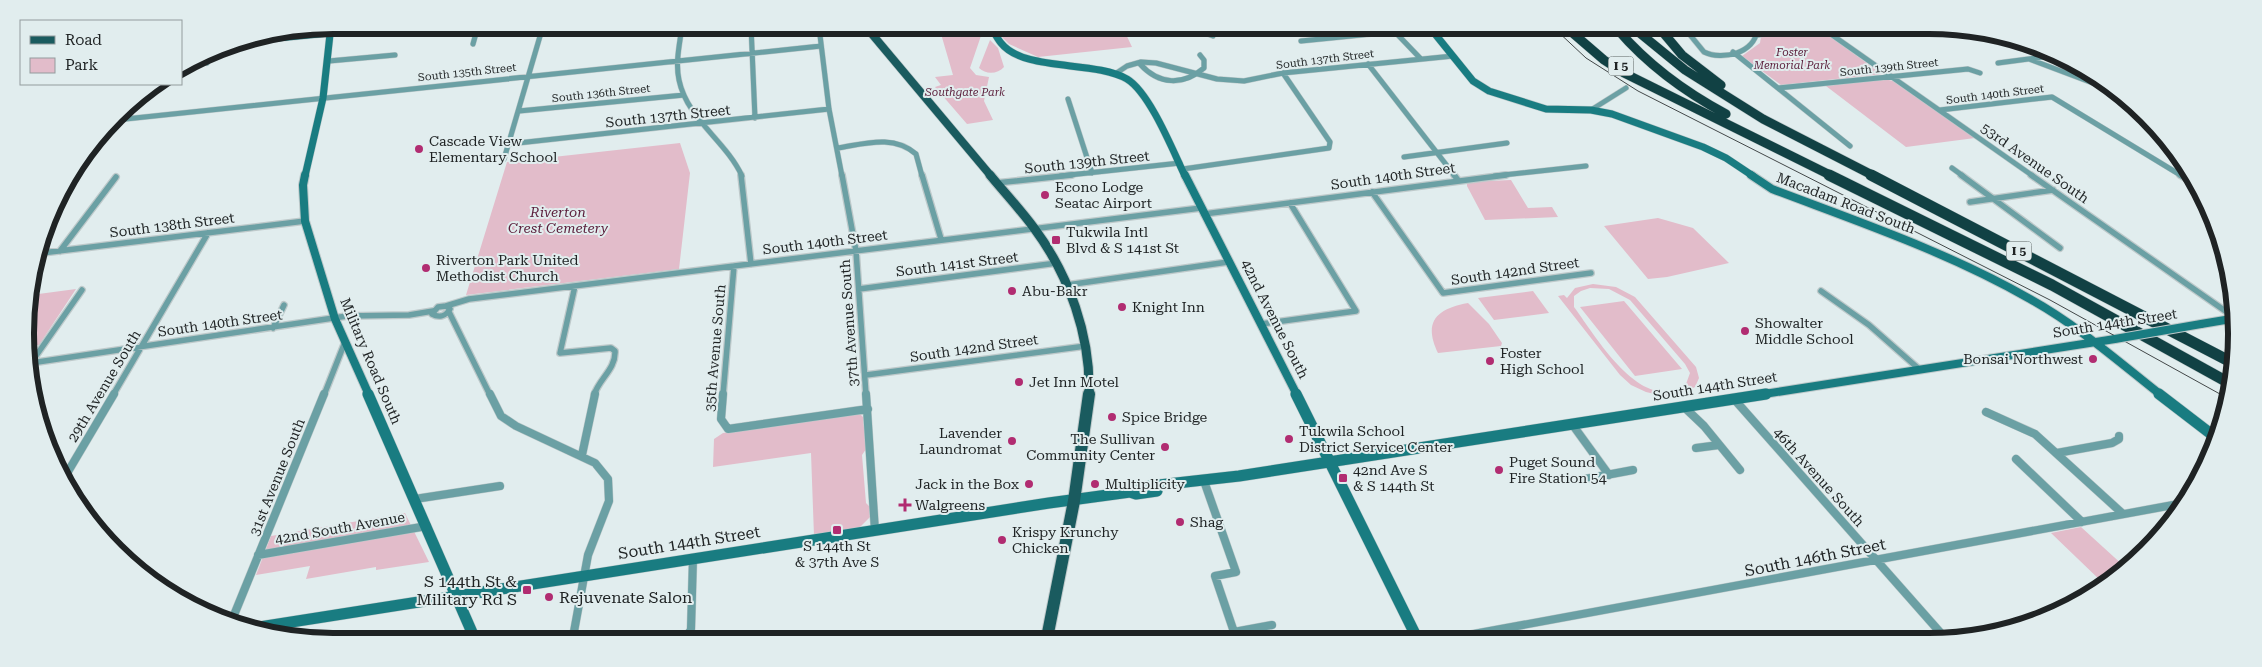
<svg xmlns="http://www.w3.org/2000/svg" width="2262" height="667" viewBox="0 0 2262 667" font-family="'Roboto Serif',serif">
  <rect width="100%" height="100%" fill="#e1edee"/>
  <path fill="#e2bcca" fill-rule="evenodd" d="M939,27H984L970,68L976,75L989,77L984,101L993,120L967,124L935,87L941,85L935,77L953,75Z
    M998,27L1123,28L1132,47L1038,57L1009,44L1001,36Z
    M1812,30H1821L1882,74L1781,85L1742,56L1760,43L1761,36Z
    M990,40L998,48L1004,67C998,74 986,75 979,68Z
    M1884,79L1893,81L1975,138L1906,147L1826,86Z
    M680,143L690,173L679,269L466,295L507,162Z
    M1511,180L1528,208L1552,207L1558,217L1485,220L1467,186V182Z
    M1658,218L1693,228L1729,263L1667,277L1648,279L1604,226Z
    M1593,284L1616,287L1635,297L1696,367L1699,378L1695,387L1679,395L1663,396L1646,392L1631,385L1620,375L1558,296L1564,295L1567,298L1575,288ZM1590,288L1609,289L1630,300L1685,364L1690,373L1686,384C1642,417 1595,335 1574,307V296L1581,291Z
    M76,289L39,345L29,346L26,313L31,295Z
    M1533,291L1549,313L1494,320L1478,298Z
    M1624,301L1682,369L1635,376L1580,307Z
    M1468,303L1489,324L1502,343L1501,346L1438,353C1423,322 1436,309 1468,303Z
    M860,414L863,417L866,449L862,455L866,503L869,506L870,517L860,527L814,536L811,453L713,467L714,439L723,433Z
    M405,513L429,562L376,570V567L306,579L310,566L256,575L271,536Z
    M2081,527L2125,567L2103,583L2051,533Z"/>
  <g fill="none" stroke-linecap="round" stroke-linejoin="round">
    <g stroke="#bec9ca" stroke-width="6">
      <path id="street-far2" d="M682,26C680,43 675,62 679,80C687,119 726,141 742,176
        M751,26L755,118
        M819,27L829,109L842,176
        M1192,28L1213,36
        M1686,30L1704,52C1722,61 1755,53 1757,30
        M1825,30L2033,176
        M1954,31L2022,45
        M1757,35L1795,30
        M1301,41L1391,32L1397,34L1420,58
        M473,44L478,26
        M1733,52L1850,146
        M203,56L207,63
        M2029,59L2114,91
        M329,61L395,55
        M1998,63L2050,56
        M1140,64C1159,85 1183,86 1204,68V60L1200,55
        M1368,64L1455,176
        M1115,74L1127,66L1141,62L1156,63L1217,79L1244,81L1283,73L1453,56
        M1778,88L1968,69L1980,73
        M1068,99L1092,173
        M1591,110L1626,88
        M1940,110L2052,97L2182,176
        M519,111L684,95
        M116,120L821,46
        M509,144L829,109
        M837,148C864,144 893,134 916,154L922,176
        M1404,157L1507,143
        M504,159L543,26
        M1952,168L1963,176
        M1183,169L1329,148L1330,142L1283,73
        M1060,176L1180,163
        M1494,176L1586,166"/>
    </g>
    <g stroke="#bec9ca" stroke-width="8">
      <path id="street-far1" d="M741,175L751,264
        M842,175L856,251L866,395
        M922,175L941,239
        M1454,175L1458,180
        M1961,175L2060,248
        M2031,175L2231,315
        M2180,175L2194,183
        M996,183L1072,175
        M1372,192L1443,293L1591,273
        M1970,202L2053,190
        M1204,214L1506,175
        M60,251L116,177
        M42,253L305,221
        M1067,285L1228,262
        M575,286L560,353L611,348L615,351C616,369 599,379 594,395
        M859,289L1057,263
        M1821,291L1869,325L1919,369
        M446,306L469,299L1201,208
        M446,306L450,309C446,316 439,318 432,314L438,307Z
        M449,312L490,395
        M1261,324L1356,311L1290,203
        M273,328L284,305
        M31,363L347,316L409,315L433,311
        M31,363L82,290
        M866,375L1086,346
        M113,395L208,233
        M324,395L345,342
        M723,395L734,266"/>
    </g>
    <g stroke="#bec9ca" stroke-width="9">
      <path id="street" d="M490,394L501,416L516,426L595,463L608,479L609,501L588,555L573,637
        M723,394L721,419L728,429L868,409
        M866,394L875,531
        M1734,399L1946,639
        M1683,406L1704,426L1740,470
        M1986,412L2035,434L2123,514
        M1572,424L1609,475
        M1696,448L1719,445
        M2057,453L2112,443L2119,439V436
        M582,455L595,394
        M2016,459L2082,522
        M66,475L114,394
        M1585,479L1633,470
        M1204,481L1236,572L1215,576L1234,632L1272,625
        M415,499L500,486
        M258,555L427,526
        M232,620L324,394
        M687,637L691,629L693,558
        M1452,638L2184,503"/>
    </g>
    <g stroke="#bec9ca" stroke-width="8">
      <path id="secondary-far2" d="M991,27C994,32 997,38 1001,43C1024,72 1094,60 1127,79C1150,93 1173,151 1185,176
        M1431,29L1473,81L1489,91L1546,109L1591,110L1612,114L1703,147L1726,158L1753,176
        M257,40L412,25
        M305,176L323,98L331,25"/>
    </g>
    <g stroke="#bec9ca" stroke-width="10">
      <path id="secondary-far1" d="M305,175L303,185L305,221L335,319L369,395
        M1185,175L1297,395
        M1751,175L1772,189C1859,222 1948,252 2030,299C2077,325 2118,361 2161,395
        M2201,324L2231,319
        M1758,395L2115,339"/>
    </g>
    <g stroke="#bec9ca" stroke-width="12">
      <path id="secondary" d="M368,394L474,637
        M1296,394L1417,638
        M2159,394L2215,437
        M1130,492L1141,487L1239,476L1766,394
        M253,628L1049,503L1130,492L1136,494L1157,491"/>
    </g>
    <g stroke="#bec9ca" stroke-width="9">
      <path id="primary-far2" d="M866,27L991,176"/>
    </g>
    <g stroke="#bec9ca" stroke-width="11">
      <path id="primary-far1" d="M990,175C1004,192 1020,209 1034,228C1069,275 1091,336 1089,395"/>
    </g>
    <g stroke="#bec9ca" stroke-width="14">
      <path id="primary" d="M1047,638L1074,501L1089,394"/>
    </g>
    <g stroke="#bec9ca" stroke-width="10">
      <path id="highway-far1" d="M1568,29L1604,60L1624,73L1832,176
        M1618,30C1649,66 1685,92 1726,114
        M1636,30L1685,70L1763,119L1874,176
        M1661,30L1682,55L1721,85"/>
    </g>
    <g stroke="#bec9ca" stroke-width="12">
      <path id="highway" d="M1829,175L2052,285L2231,384
        M1871,175L2231,362"/>
    </g>
    <use href="#street-far2" stroke="#6ba0a4" stroke-width="5"/>
    <use href="#street-far1" stroke="#6ba0a4" stroke-width="5.5"/>
    <use href="#street" stroke="#6ba0a4" stroke-width="8"/>
    <use href="#secondary-far2" stroke="#197c81" stroke-width="7"/>
    <use href="#secondary-far1" stroke="#197c81" stroke-width="8"/>
    <use href="#secondary" stroke="#197c81" stroke-width="11"/>
    <use href="#primary-far2" stroke="#1a5b5f" stroke-width="8"/>
    <use href="#primary-far1" stroke="#1a5b5f" stroke-width="9"/>
    <use href="#primary" stroke="#1a5b5f" stroke-width="12"/>
    <use href="#highway-far1" stroke="#114144" stroke-width="9"/>
    <use href="#highway" stroke="#114144" stroke-width="11"/>
    <path stroke="#434849" stroke-width="1" d="M1555,29L1586,58L1638,91L2050,300L2229,399"/>
    <g stroke="#bec9ca" stroke-width="10" stroke-linecap="butt">
      <path id="secondary-bridge" d="M2115,339L2201,324"/>
    </g>
    <use href="#secondary-bridge" stroke="#197c81" stroke-width="8"/>
  </g>
  <g fill="#b12c71" stroke="#e1edee" stroke-width="2">
    <circle cx="419" cy="149" r="5"/>
    <circle cx="1045" cy="195" r="5"/>
    <rect x="1051" y="235" width="10" height="10" rx="2.5"/>
    <circle cx="426" cy="268" r="5"/>
    <circle cx="1012" cy="291" r="5"/>
    <circle cx="1122" cy="307" r="5"/>
    <circle cx="1745" cy="331" r="5"/>
    <circle cx="2093" cy="359" r="5"/>
    <circle cx="1490" cy="361" r="5"/>
    <circle cx="1019" cy="382" r="5"/>
    <circle cx="1112" cy="417" r="5"/>
    <circle cx="1289" cy="439" r="5"/>
    <circle cx="1012" cy="441" r="5"/>
    <circle cx="1165" cy="447" r="5"/>
    <circle cx="1499" cy="470" r="5"/>
    <rect x="1338" y="473" width="10" height="10" rx="2.5"/>
    <circle cx="1029" cy="484" r="5"/>
    <circle cx="1095" cy="484" r="5"/>
    <path d="M902.5 497.5h5v5h5v5h-5v5h-5v-5h-5v-5h5z"/>
    <circle cx="1180" cy="522" r="5"/>
    <rect x="832" y="525" width="10" height="10" rx="2.5"/>
    <circle cx="1002" cy="540" r="5"/>
    <rect x="522" y="585" width="10" height="10" rx="2.5"/>
    <circle cx="549" cy="597" r="5"/>
  </g>
  <g text-anchor="middle" stroke-width="4" stroke-linejoin="round" paint-order="stroke">
    <g font-size="11" font-style="italic" fill="#5b1e3b" stroke="#e1edee">
      <text x="1792" y="56">Foster<tspan x="1792" dy="13">Memorial Park</tspan></text>
      <text x="965" y="96">Southgate Park</text>
    </g>
    <g font-size="11" fill="#1f2324" stroke="#e1edee">
      <text transform="translate(1325 59) rotate(-7)" y="4">South 137th Street</text>
      <text transform="translate(1889 67) rotate(-6)" y="4">South 139th Street</text>
      <text transform="translate(467 72) rotate(-6)" y="4">South 135th Street</text>
      <text transform="translate(601 93) rotate(-6)" y="4">South 136th Street</text>
      <text transform="translate(1995 94) rotate(-7)" y="4">South 140th Street</text>
    </g>
    <g fill="#e1edee" stroke="#596061" stroke-width="1">
      <rect x="1608.5" y="56.5" width="25" height="19" rx="4"/>
      <rect x="2006.5" y="241.5" width="25" height="19" rx="4"/>
    </g>
    <g font-size="12" font-weight="bold" fill="#1f2324">
      <text x="1621" y="70">I 5</text>
      <text x="2019" y="255">I 5</text>
    </g>
    <g font-size="14" fill="#1f2324" stroke="#e1edee">
      <text transform="translate(668 116) rotate(-6)" y="5">South 137th Street</text>
      <text transform="translate(1087 162) rotate(-6)" y="5">South 139th Street</text>
      <text transform="translate(2035 163) rotate(35)" y="5">53rd Avenue South</text>
      <text transform="translate(1393 176) rotate(-8)" y="5">South 140th Street</text>
      <text transform="translate(1846 203) rotate(21)" y="5">Macadam Road South</text>
      <text transform="translate(172 225) rotate(-7)" y="5">South 138th Street</text>
      <text transform="translate(825 242) rotate(-7)" y="5">South 140th Street</text>
      <text transform="translate(957 264) rotate(-7)" y="5">South 141st Street</text>
      <text transform="translate(1515 271) rotate(-8)" y="5">South 142nd Street</text>
      <text transform="translate(1275 319) rotate(63)" y="5">42nd Avenue South</text>
      <text transform="translate(220 323) rotate(-8)" y="5">South 140th Street</text>
      <text transform="translate(849 323) rotate(-94)" y="5">37th Avenue South</text>
      <text transform="translate(2115 323) rotate(-9)" y="5">South 144th Street</text>
      <text transform="translate(715 348) rotate(-85)" y="5">35th Avenue South</text>
      <text transform="translate(974 348) rotate(-8)" y="5">South 142nd Street</text>
      <text transform="translate(371 361) rotate(67)" y="5">Military Road South</text>
      <text transform="translate(104 386) rotate(-59)" y="5">29th Avenue South</text>
      <text transform="translate(1715 386) rotate(-9)" y="5">South 144th Street</text>
      <text transform="translate(277 477) rotate(-68)" y="5">31st Avenue South</text>
      <text transform="translate(1819 477) rotate(48)" y="5">46th Avenue South</text>
      <text transform="translate(340 528) rotate(-10)" y="5">42nd South Avenue</text>
    </g>
    <g font-size="14" fill="#1f2324" stroke="#e1edee" text-anchor="start">
      <text x="429" y="146">Cascade View<tspan x="429" dy="16">Elementary School</tspan></text>
      <text x="1055" y="192">Econo Lodge<tspan x="1055" dy="16">Seatac Airport</tspan></text>
      <text x="1066" y="237">Tukwila Intl<tspan x="1066" dy="16">Blvd &amp; S 141st St</tspan></text>
      <text x="436" y="265">Riverton Park United<tspan x="436" dy="16">Methodist Church</tspan></text>
      <text x="1022" y="296">Abu-Bakr</text>
      <text x="1132" y="312">Knight Inn</text>
      <text x="1755" y="328">Showalter<tspan x="1755" dy="16">Middle School</tspan></text>
      <text x="1500" y="358">Foster<tspan x="1500" dy="16">High School</tspan></text>
      <text x="2083" y="364" text-anchor="end">Bonsai Northwest</text>
      <text x="1029" y="387">Jet Inn Motel</text>
      <text x="1122" y="422">Spice Bridge</text>
      <text x="1299" y="436">Tukwila School<tspan x="1299" dy="16">District Service Center</tspan></text>
      <text x="1002" y="438" text-anchor="end">Lavender<tspan x="1002" dy="16">Laundromat</tspan></text>
      <text x="1155" y="444" text-anchor="end">The Sullivan<tspan x="1155" dy="16">Community Center</tspan></text>
      <text x="1509" y="467">Puget Sound<tspan x="1509" dy="16">Fire Station 54</tspan></text>
      <text x="1353" y="475">42nd Ave S<tspan x="1353" dy="16">&amp; S 144th St</tspan></text>
      <text x="1019" y="489" text-anchor="end">Jack in the Box</text>
      <text x="1105" y="489">Multiplicity</text>
      <text x="915" y="510">Walgreens</text>
      <text x="1190" y="527">Shag</text>
      <text x="1012" y="537">Krispy Krunchy<tspan x="1012" dy="16">Chicken</tspan></text>
      <text x="837" y="551" text-anchor="middle">S 144th St<tspan x="837" dy="16">&amp; 37th Ave S</tspan></text>
    </g>
    <g font-size="14" font-style="italic" fill="#5b1e3b" stroke="#e1edee">
      <text x="558" y="217">Riverton<tspan x="558" dy="16">Crest Cemetery</tspan></text>
    </g>
    <g font-size="16" fill="#1f2324" stroke="#e1edee">
      <text transform="translate(689 542) rotate(-9)" y="6">South 144th Street</text>
      <text transform="translate(1815 557) rotate(-11)" y="6">South 146th Street</text>
    </g>
    <g font-size="16" fill="#1f2324" stroke="#e1edee" text-anchor="end">
      <text x="517" y="587">S 144th St &amp;<tspan x="517" dy="18">Military Rd S</tspan></text>
      <text x="559" y="603" text-anchor="start">Rejuvenate Salon</text>
    </g>
  </g>
  <path d="M0 0H2262V667H0ZM333 34H1929A299 299 0 0 1 2228 333V334A299 299 0 0 1 1929 633H333A299 299 0 0 1 34 334V333A299 299 0 0 1 333 34Z" fill="#e1edee" fill-rule="evenodd"/>
  <path fill="none" stroke="#1f2324" stroke-width="6" d="M333 34H1929A299 299 0 0 1 2228 333V334A299 299 0 0 1 1929 633H333A299 299 0 0 1 34 334V333A299 299 0 0 1 333 34Z"/>
  <rect x="20" y="20" width="162" height="65" fill="#e1edee" stroke="#939c9d"/>
  <rect x="30" y="36" width="25" height="8" fill="#1a5b5f" stroke="#939c9d"/>
  <text x="65" y="45" font-size="15" fill="#1f2324">Road</text>
  <rect x="30" y="58" width="25" height="15" fill="#e2bcca" stroke="#939c9d"/>
  <text x="65" y="70" font-size="15" fill="#1f2324">Park</text>
</svg>
